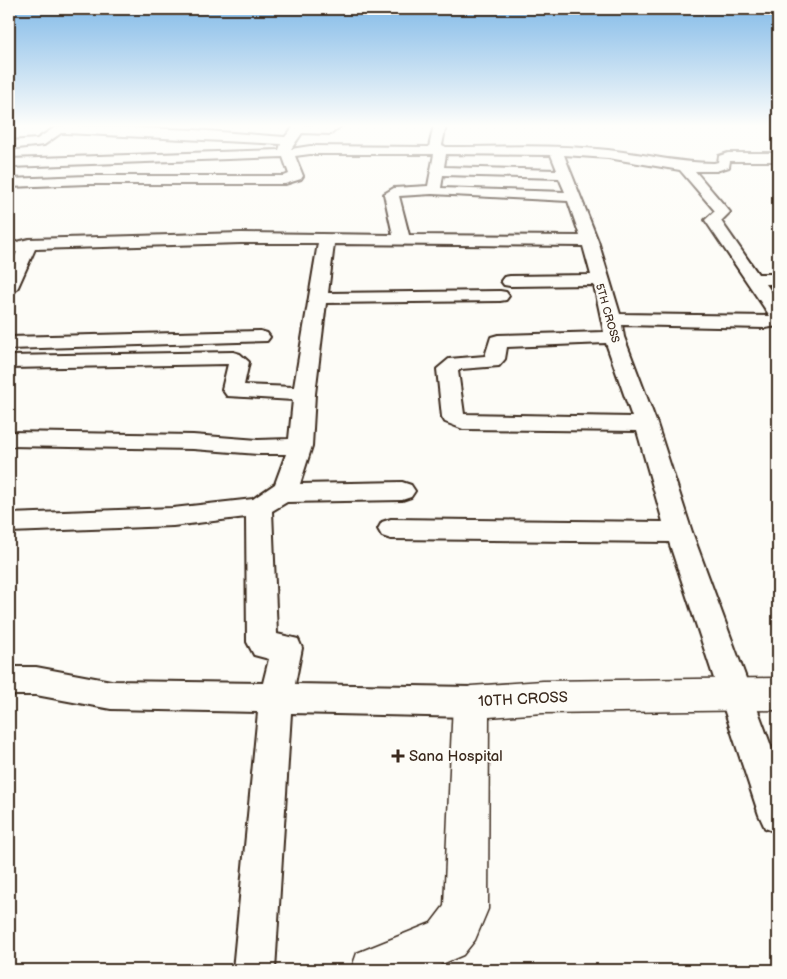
<svg xmlns="http://www.w3.org/2000/svg" width="787" height="979" viewBox="0 0 787 979" font-family="'Balsamiq Sans',sans-serif">
  <rect width="100%" height="100%" fill="#fdfcf7"/>
  <filter id="ink" filterUnits="userSpaceOnUse"><feTurbulence type="fractalNoise" baseFrequency=".02" numOctaves="2"/><feDisplacementMap in="SourceGraphic" scale="10" xChannelSelector="R" yChannelSelector="G"/><feConvolveMatrix kernelMatrix="1 2 1 2 8 2 1 2 1" color-interpolation-filters="sRGB"/></filter>
  <g filter="url(#ink)">
    <g fill="none" stroke-linecap="round" stroke-linejoin="round">
      <g stroke="#3b2a1e" stroke-width="4">
        <path id="minor" d="M66,125L194,130L285,137L295,125H342L331,134L302,133L291,149L310,146L429,147L434,125H446L442,145L446,147C499,147 554,144 608,150C645,154 676,163 714,163L718,162L719,156L728,153H778V161H730L729,167L716,171H695L730,212L721,221L758,274H778V284H766L778,301V326L765,328L622,325L624,337L657,424L692,532L778,765V833L765,828L759,815L669,542L391,539L382,536L378,529L382,522L391,519L663,522L637,431L463,429L445,422L442,417L437,369L449,359L485,356L491,337L498,335L604,332L594,285L510,286L504,285L501,281L504,277L510,276L591,275L583,246L334,244L328,293L500,291L506,292L509,296L506,300L500,301L326,303L315,394L312,446L300,484L402,482L411,485L415,491L411,497L402,500L287,502L272,511L277,634L298,639L302,648L295,684L471,687L483,692L487,702L483,712L471,717L291,713L275,970H233L258,712L111,709L36,695H9V667H36L111,681L263,683L269,659L254,655L247,642L246,517L173,526L9,532V514L173,508L253,499L275,484L286,454H258L193,449L9,446V432L193,435L258,440L289,439L293,400L227,396L222,389L228,364L9,368V356L233,352L240,354L249,362L244,385L294,387L318,243H241L35,249L18,287L15,291L9,292V269L17,252L9,254V244L29,239L241,233L393,235L384,194L394,188L428,186L434,154H310L295,156L303,176L301,179L285,184H87L9,187V179L87,176H284L289,174L283,157L9,167V159L279,150L281,144L66,133H61L44,145L9,149V141L37,139L54,128ZM446,154L551,155L557,170L444,167ZM564,155L608,158L680,170L715,211L705,220L770,316L620,314L598,241ZM443,175L559,178L565,192L441,188ZM432,194L568,201L580,236L409,235L399,196ZM606,343L632,417L464,414L458,371L461,369L499,366L505,359L507,347Z
          M260,331L267,333L270,337L267,341L9,349V337Z"/>
      </g>
      <g stroke="#3b2a1e" stroke-width="3">
        <path id="tertiary" d="M778,678V710L543,713L489,717L488,909L475,940L463,955L428,970H351L357,953L431,923L444,906L453,702L458,691L471,686L543,681Z"/>
      </g>
      <use href="#minor" fill="#fdfcf7" fill-rule="evenodd"/>
      <use href="#tertiary" fill="#fdfcf7" fill-rule="evenodd"/>
    </g>
  </g>
  <linearGradient id="sky" x2="0" y2="1"><stop stop-color="#82bae8"/><stop offset="0.48" stop-color="#fefefb"/><stop offset="1" stop-color="#fefefb" stop-opacity="0"/></linearGradient>
  <rect width="787" height="262" fill="url(#sky)"/>
  <path fill="#3b2a1e" stroke="#fdfcf7" stroke-width="2" d="M395.5 748.5h5v5h5v5h-5v5h-5v-5h-5v-5h5z"/>
  <g text-anchor="middle" stroke-width="4" stroke-linejoin="round" paint-order="stroke">
    <g font-size="11" fill="#3b2a1e" stroke="#fdfcf7">
      <text transform="translate(608 313) rotate(74)" y="4">5TH CROSS</text>
    </g>
    <g font-size="15" fill="#3b2a1e" stroke="#fdfcf7">
      <text transform="translate(523 699) rotate(-3)" y="5">10TH CROSS</text>
    </g>
    <g font-size="15" fill="#3b2a1e" stroke="#fdfcf7" text-anchor="start">
      <text x="409" y="761">Sana Hospital</text>
    </g>
  </g>
  <rect width="787" height="979" fill="none" stroke="#fdfcf7" stroke-width="30"/>
  <rect x="15" y="15" width="757" height="949" fill="none" stroke="#3b2a1e" stroke-width="2" filter="url(#ink)"/>
</svg>
